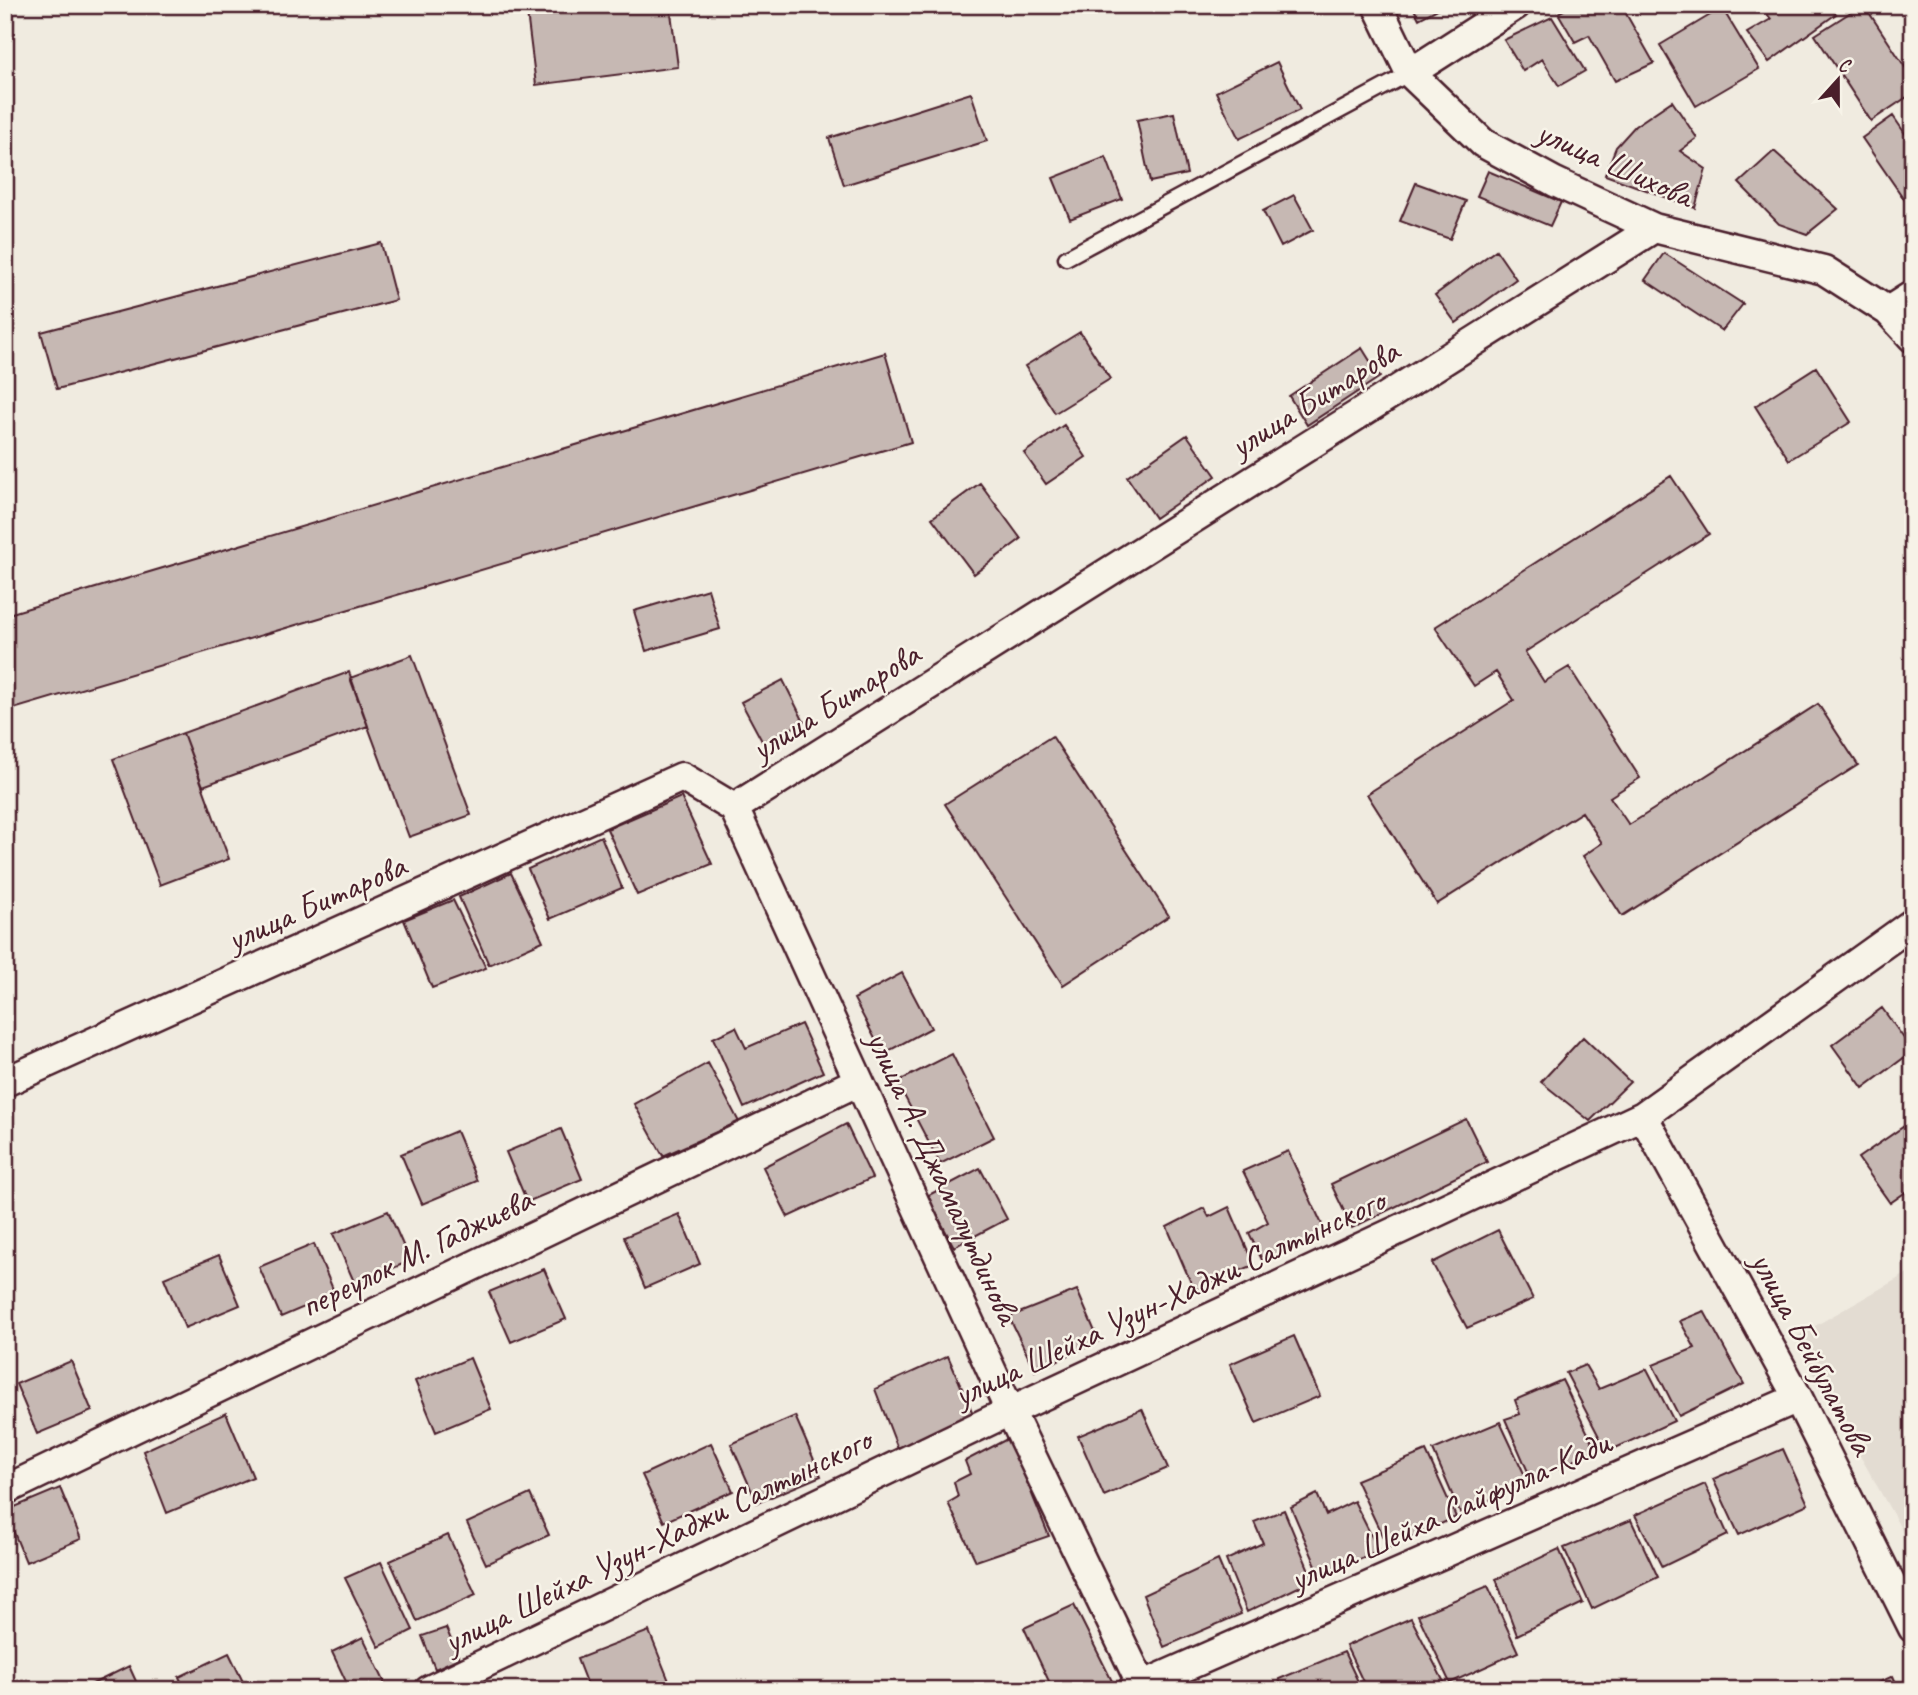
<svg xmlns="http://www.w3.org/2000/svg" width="1918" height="1695" viewBox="0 0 1918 1695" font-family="Caveat,sans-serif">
  <rect width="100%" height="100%" fill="#f0ebe0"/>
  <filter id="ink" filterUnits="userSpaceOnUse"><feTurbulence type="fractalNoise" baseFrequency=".0143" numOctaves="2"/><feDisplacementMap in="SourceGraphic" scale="14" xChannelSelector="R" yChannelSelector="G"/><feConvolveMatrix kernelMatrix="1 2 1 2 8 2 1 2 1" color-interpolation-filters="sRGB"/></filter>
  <g filter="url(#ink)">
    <path fill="#e3dcd2" d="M1913,1270V1550L1794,1338Z"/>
    <path fill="#c6b8b3" stroke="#4a1f2b" stroke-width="2" d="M526,5H670L678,67L536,85Z
      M1412,5H1445L1419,19Z
      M1573,5H1621L1654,63L1615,81L1589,35L1575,42L1558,13Z
      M1760,5H1830L1836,14L1769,62L1747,33L1771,19Z
      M1862,5H1864L1913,79V93L1871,121L1815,35Z
      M1722,8L1759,69L1696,106L1660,45Z
      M1552,17L1585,71L1559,86L1542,59L1523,71L1504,40Z
      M1277,62L1300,110L1239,139L1216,92Z
      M971,93L987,141L844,185L829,138Z
      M1672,101L1697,138L1680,151L1706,169L1695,208L1605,175L1616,147L1635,126Z
      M1174,113L1187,174L1150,182L1137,120Z
      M1893,116L1913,145V212L1862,138Z
      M1774,151L1838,209L1807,234L1779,224L1739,183Z
      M1106,157L1122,199L1070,219L1053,178Z
      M1488,171L1561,202L1550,226L1477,196Z
      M1416,183L1466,201L1450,239L1400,221Z
      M1294,195L1313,230L1281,247L1263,211Z
      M381,243L396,300L57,389L41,332Z
      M1496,250L1516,279L1456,323L1435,295Z
      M1664,253L1743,304L1722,331L1645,280Z
      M1080,332L1110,379L1055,413L1025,366Z
      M1362,348L1380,377L1307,425L1289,396Z
      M885,353L911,442L7,711L5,615Z
      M1816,367L1851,422L1789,460L1755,406Z
      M1064,425L1086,457L1046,484L1024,453Z
      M1187,435L1216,476L1155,518L1127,477Z
      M1671,476L1709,534L1525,652L1544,682L1569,667L1640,778L1610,797L1629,825L1818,704L1858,765L1622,916L1583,856L1602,843L1582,812L1437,904L1367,794L1514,700L1496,672L1474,686L1435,627Z
      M980,483L1021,539L974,574L932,518Z
      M708,589L720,629L646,651L634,611Z
      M412,655L471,815L409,837L350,678Z
      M349,672L368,726L203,786L183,733Z
      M783,680L804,722L763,743L741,702Z
      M183,733L229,859L160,885L113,759Z
      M1052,736L1169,916L1063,985L945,804Z
      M681,797L712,864L637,895L607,829Z
      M601,836L622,888L550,919L528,869Z
      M511,873L543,941L489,965L459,897Z
      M453,900L486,968L432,988L404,920Z
      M902,973L931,1028L883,1054L854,999Z
      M1913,982V1001L1904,988Z
      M1882,1008L1913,1051L1863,1088L1832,1045Z
      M801,1024L823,1072L744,1108L713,1038L736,1027L746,1048Z
      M1583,1037L1630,1082L1590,1121L1541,1082Z
      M952,1054L994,1137L940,1164L897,1082Z
      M708,1063L739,1122L663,1156L634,1104Z
      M1466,1119L1487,1162L1352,1228L1331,1184Z
      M1913,1120V1187L1890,1203L1858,1158Z
      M846,1124L872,1178L788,1217L763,1167Z
      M561,1129L582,1179L527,1202L506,1152Z
      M456,1131L477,1181L422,1204L401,1154Z
      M1288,1151L1326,1233L1263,1262L1249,1233L1268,1222L1243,1171Z
      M980,1168L1007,1219L954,1247L927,1196Z
      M1229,1207L1254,1265L1194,1290L1167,1227L1204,1208L1209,1217Z
      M388,1211L410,1261L355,1284L333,1234Z
      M679,1214L700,1264L645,1288L624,1237Z
      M1498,1230L1533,1299L1467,1328L1432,1263Z
      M314,1244L335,1294L281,1317L259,1267Z
      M219,1255L240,1305L185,1328L164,1278Z
      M544,1269L566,1319L511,1342L489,1292Z
      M1077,1290L1099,1341L1035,1371L1009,1317Z
      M1704,1311L1744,1384L1679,1416L1653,1365L1695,1348L1680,1321Z
      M1294,1336L1320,1396L1256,1423L1230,1364Z
      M948,1356L974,1416L898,1449L875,1389Z
      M470,1358L491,1409L436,1432L415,1381Z
      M71,1361L92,1411L37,1434L16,1384Z
      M1585,1365L1599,1389L1647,1369L1674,1421L1607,1452L1566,1373Z
      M1562,1380L1596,1450L1532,1481L1505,1419L1520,1414L1515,1400Z
      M1142,1409L1168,1468L1104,1496L1078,1436Z
      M226,1413L253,1477L167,1513L143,1451Z
      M795,1416L821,1476L757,1503L731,1444Z
      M1500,1422L1528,1482L1460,1513L1433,1450Z
      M1009,1438L1049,1536L976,1561L948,1503L958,1497L954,1482L970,1474L965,1461Z
      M711,1443L733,1491L664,1522L642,1475Z
      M1783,1449L1808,1504L1739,1535L1713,1479Z
      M1426,1451L1456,1517L1388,1548L1356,1480Z
      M1705,1484L1728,1535L1662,1567L1635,1515Z
      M60,1488L81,1539L26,1562L5,1511Z
      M530,1494L549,1535L486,1564L467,1523Z
      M1317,1494L1326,1515L1354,1501L1379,1551L1321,1577L1291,1507Z
      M1284,1510L1313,1580L1247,1612L1226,1560L1263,1543L1254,1522Z
      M1631,1520L1658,1577L1592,1609L1564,1548Z
      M448,1535L476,1595L417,1621L390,1561Z
      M1559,1549L1583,1603L1517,1635L1496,1579Z
      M1218,1560L1241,1614L1164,1647L1143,1595Z
      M381,1562L413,1630L379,1647L345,1578Z
      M1488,1586L1518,1652L1450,1683L1418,1615Z
      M1074,1605L1112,1681L1090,1690H1053L1024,1628Z
      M1411,1618L1448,1690H1367L1346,1646Z
      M446,1628L459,1658L435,1669L422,1636Z
      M649,1631L669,1681L647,1690H589L577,1659Z
      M363,1637L385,1683L371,1690H350L332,1652Z
      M1344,1652L1362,1690H1283L1279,1679Z
      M229,1653L247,1690H185L179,1677Z
      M129,1666L140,1690H80Z
      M1893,1676L1899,1690H1862Z
      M1274,1683L1277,1690H1259Z"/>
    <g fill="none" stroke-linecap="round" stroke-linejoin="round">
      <g stroke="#4a1f2b" stroke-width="19">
        <path id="service" d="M1066,258L1410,73"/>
      </g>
      <g stroke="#4a1f2b" stroke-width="33">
        <path id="minor" d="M1377,5L1410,73L1483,143L1555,182L1654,228L1824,270L1888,311L1913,338
          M1410,73L1516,5
          M1888,311L1913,295
          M734,808L1010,1411L1144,1690
          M5,1082L682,777L734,808L1654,228
          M1643,1116L1798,1398L1913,1628
          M5,1490L859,1081
          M429,1690L1010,1411L1643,1116L1913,923
          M1132,1690L1798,1398"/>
      </g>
      <use href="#service" stroke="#f7f3e8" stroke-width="14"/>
      <use href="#minor" stroke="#f7f3e8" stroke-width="28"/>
    </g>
  </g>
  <g text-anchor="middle" stroke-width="5" stroke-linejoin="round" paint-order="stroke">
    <g font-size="35" fill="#4a1f2b" stroke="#f7f3e8">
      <text transform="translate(1615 163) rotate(24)" y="12">улица Шихова</text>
      <text transform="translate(1314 398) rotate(-32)" y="12">улица Битарова</text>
      <text transform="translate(835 701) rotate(-32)" y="12">улица Битарова</text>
      <text transform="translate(316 902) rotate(-24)" y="12">улица Битарова</text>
      <text transform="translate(944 1177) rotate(65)" y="12">улица А. Джамалутдинова</text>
      <text transform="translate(416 1252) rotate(-26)" y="12">переулок М. Гаджиева</text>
      <text transform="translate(1169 1297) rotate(-25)" y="12">улица Шейха Узун-Хаджи Салтынского</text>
      <text transform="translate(1813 1353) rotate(62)" y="12">улица Бейбулатова</text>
      <text transform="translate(1450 1510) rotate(-24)" y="12">улица Шейха Сайфулла-Кади</text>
      <text transform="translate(657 1540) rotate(-26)" y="12">улица Шейха Узун-Хаджи Салтынского</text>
    </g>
  </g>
  <rect width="1918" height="1695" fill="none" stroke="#f7f3e8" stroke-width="28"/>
  <rect x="14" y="14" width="1890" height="1667" fill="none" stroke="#4a1f2b" stroke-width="2.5" filter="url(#ink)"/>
  <g transform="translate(1838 80) rotate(21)" stroke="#f7f3e8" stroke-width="5" paint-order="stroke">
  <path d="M0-5L12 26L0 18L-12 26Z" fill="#4a1f2b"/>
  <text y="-10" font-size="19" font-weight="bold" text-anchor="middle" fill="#4a1f2b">С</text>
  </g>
</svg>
